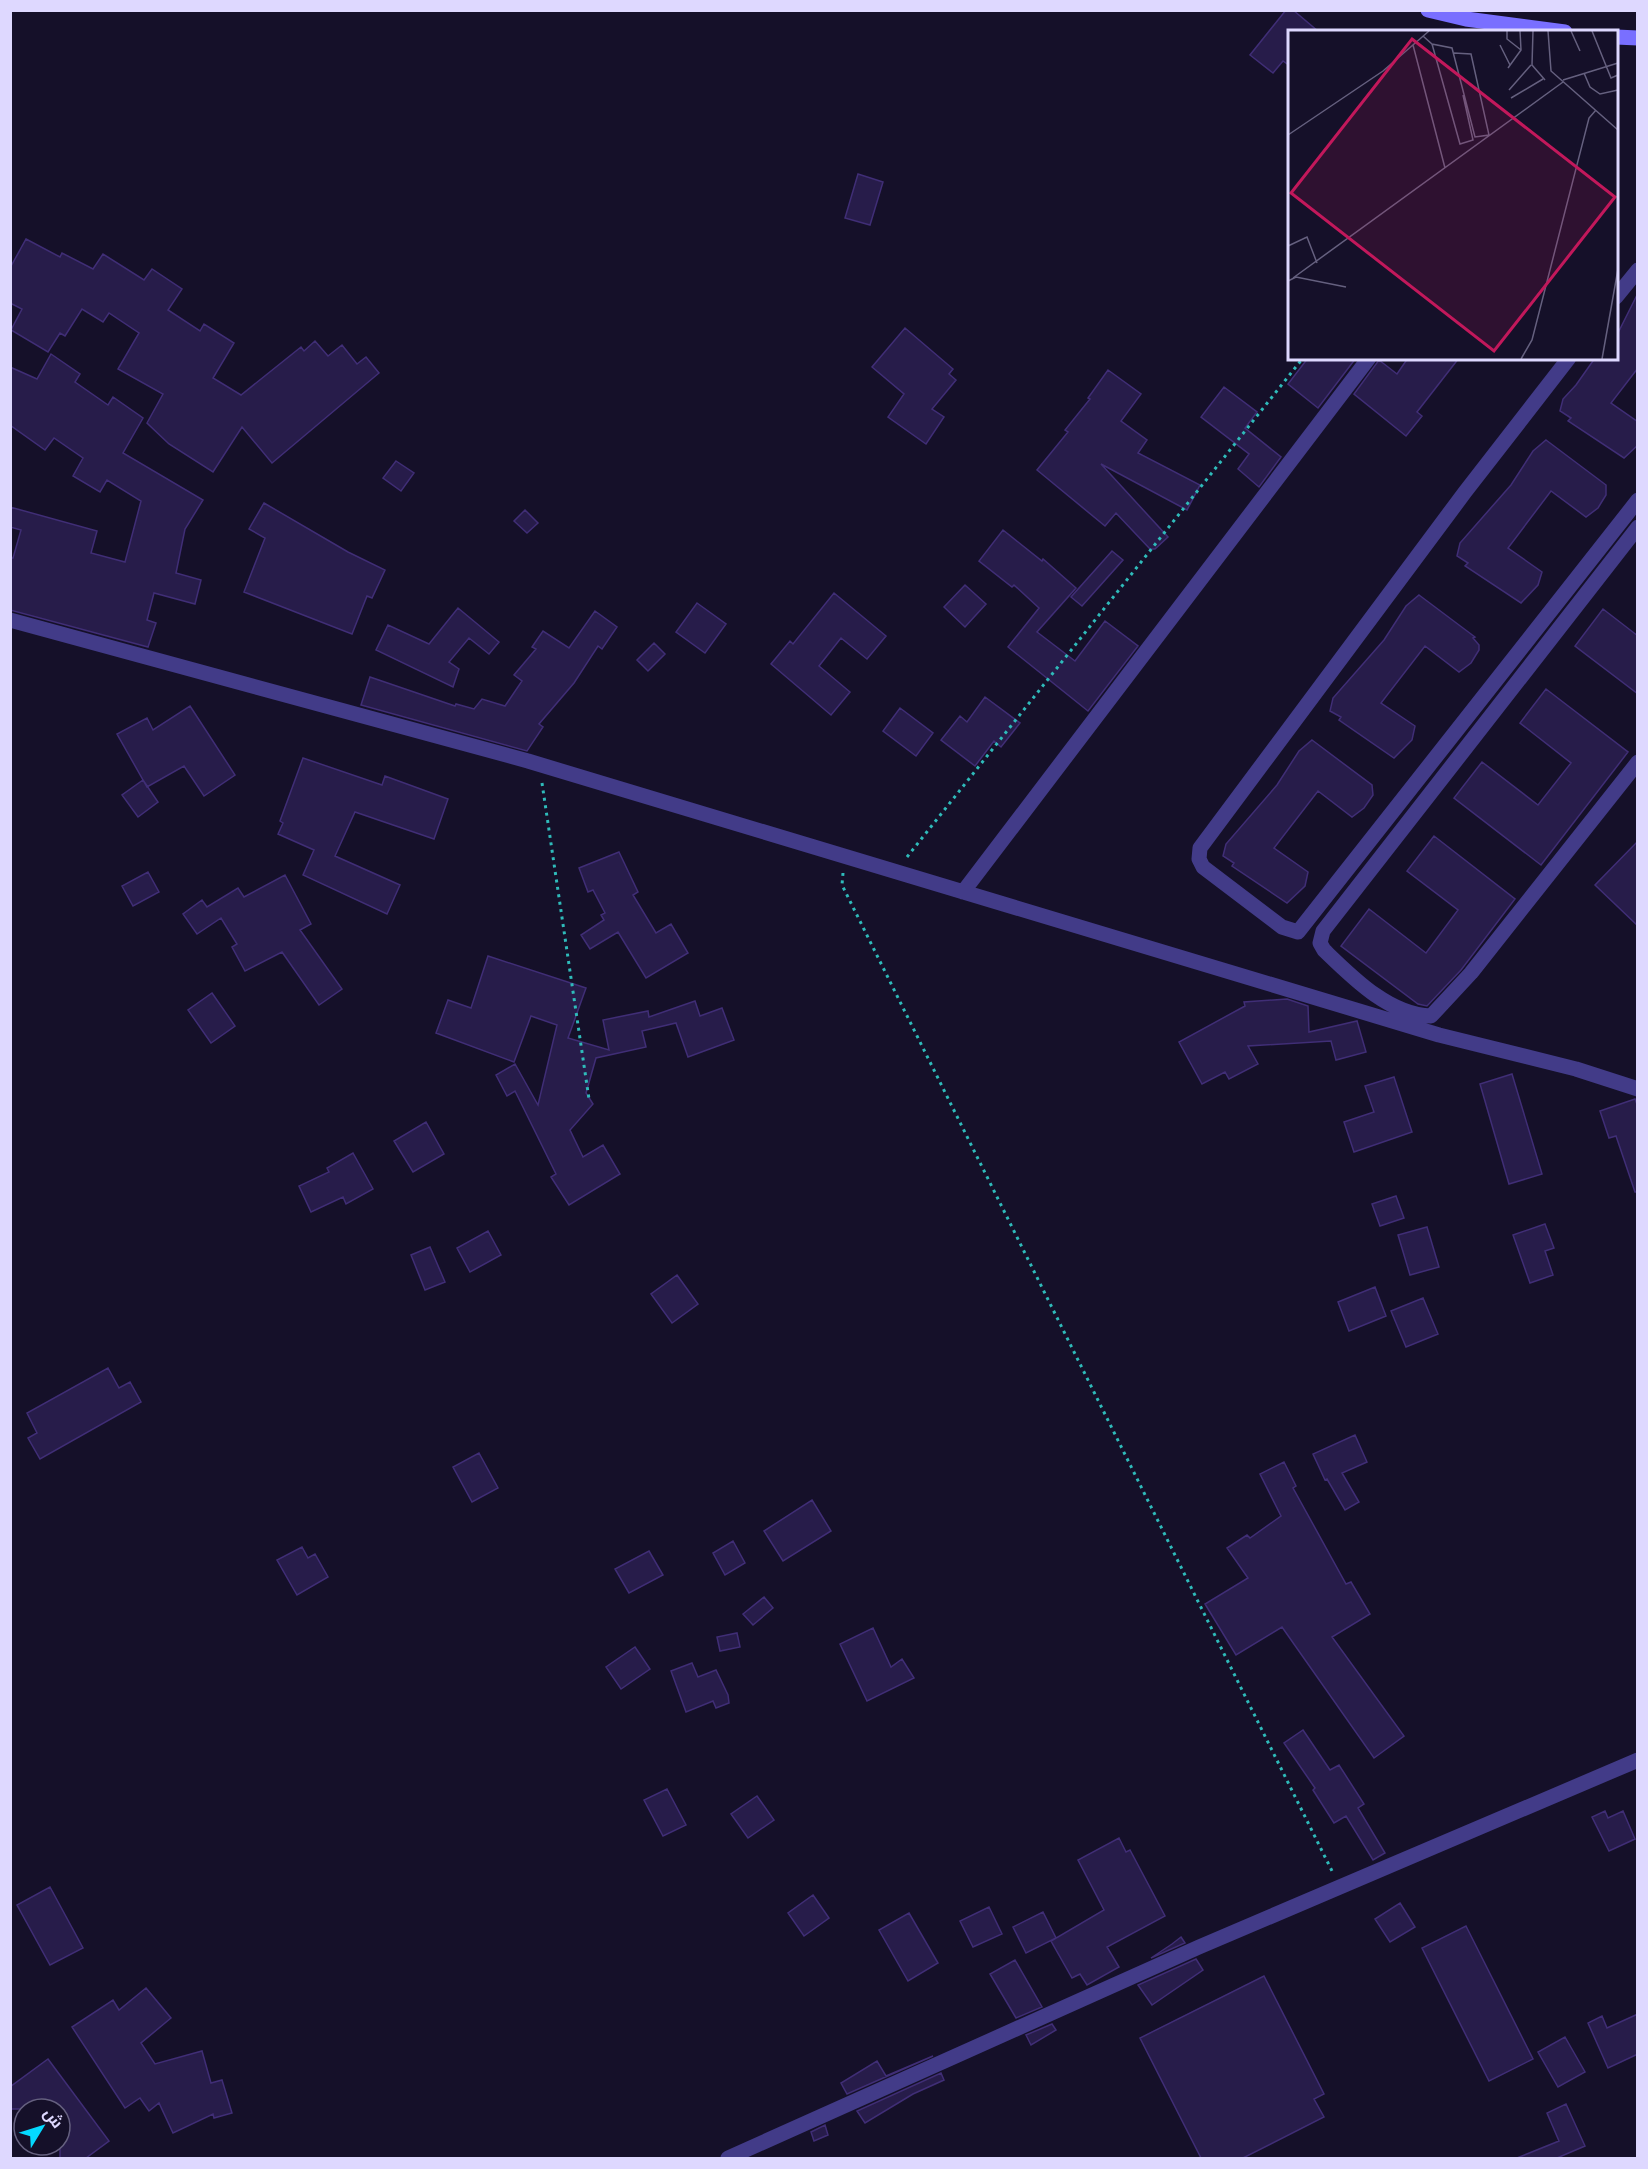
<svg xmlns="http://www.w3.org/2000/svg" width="1648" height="2169" viewBox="0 0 1648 2169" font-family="Arial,Cairo,sans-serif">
  <rect width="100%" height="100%" fill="#151029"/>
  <path fill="#271c4a" stroke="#402e76" stroke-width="1.5" d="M1286,10H1293L1319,32H1290V66L1283,61L1273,73L1250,55Z
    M858,174L883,182L870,225L845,218Z
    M26,239L60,257L62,253L93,269L103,254L144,280L152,269L182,289L168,310L200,331L204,324L234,343L213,378L241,395L301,347L304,351L315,341L328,356L342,345L357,364L366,357L379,373L272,463L242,427L213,472L169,444L147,423L163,394L118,369L139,333L109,313L103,322L82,309L65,336L60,333L48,352L11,330L22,309L10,303V268Z
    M1638,293V368L1611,403L1638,422V445L1624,458L1568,421L1571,418L1560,411L1563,399L1576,385L1595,358H1617V335Z
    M905,328L953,369L949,374L956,380L932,409L944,417L926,444L888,417L904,394L872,367Z
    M51,354L80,374L75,382L108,405L113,397L143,418L123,453L203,500L185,529L176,573L201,580L195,604L154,593L147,620L156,623L148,647L10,610V558H13L21,530L10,527V507L97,531L91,553L125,562L141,501L107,480L100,492L73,476L83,458L54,438L45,450L10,425V367L37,379Z
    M1308,358H1356L1318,408L1288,384Z
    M1408,358H1459L1417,412L1422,416L1406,436L1354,394L1379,360L1397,374Z
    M1108,370L1141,394L1121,421L1147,440L1138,453L1200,485L1187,510L1101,464L1168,537L1155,549H1150L1116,513L1105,526L1037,470L1068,432L1065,430L1090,399L1088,398Z
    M1224,387L1257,412L1245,428L1281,457L1259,487L1238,469L1249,454L1201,417Z
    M1546,440L1606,485V495L1598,508L1586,517L1551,491L1508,548L1542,572L1538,585L1521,603L1465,566L1468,563L1457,556L1460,543L1511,485L1533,451Z
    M396,461L414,473L401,491L383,478Z
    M264,503L348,552L385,570L372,598L367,596L352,634L244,592L265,538L249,529Z
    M525,510L538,523L527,533L514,521Z
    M1003,530L1042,561L1043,559L1076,588L1037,632L1075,661L1105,621L1138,646L1088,711L1008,647L1039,608L1014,585L1012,587L979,561Z
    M1112,551L1123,560L1082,606L1071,597Z
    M965,585L986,604L965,627L944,607Z
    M834,593L886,636L867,659L841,638L819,666L850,692L831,715L771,664L790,641L793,644Z
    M1419,595L1475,637L1473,638L1479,645V650L1471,663L1459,672L1425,646L1381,703L1415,726L1412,740L1394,758L1339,720L1341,717L1330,711L1333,698L1384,640L1406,606Z
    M697,603L726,624L705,653L676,632Z
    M458,608L499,642L489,654L469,638L449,662L459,669L453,687L376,650L388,625L429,644Z
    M1603,609L1638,636V694L1575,646Z
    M595,611L617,627L602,649L598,646L574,683L539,724L543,727L527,751L361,705L370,677L455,706L456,704L474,709L482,699L505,706L522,681L514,675L536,649L532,647L543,631L569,648Z
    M654,643L665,654L648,671L637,660Z
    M1546,689L1628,752L1541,865L1454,798L1482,762L1538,805L1571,763L1520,723Z
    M985,697L1020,723L1001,747L994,741L975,766L941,740L960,716L967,722Z
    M190,706L235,775L204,796L184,766L147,787L117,734L147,718L153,730Z
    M900,708L933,733L916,756L883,731Z
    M1312,740L1372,785L1373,795L1364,808L1352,817L1318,791L1274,848L1308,872L1305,886L1287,903L1232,866L1234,863L1223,856L1226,844L1277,785L1299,751Z
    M303,758L382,785L385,776L448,799L434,839L355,812L335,856L400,885L387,914L303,875L314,850L278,834L283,823L280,821Z
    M143,780L158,802L138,817L122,795Z
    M1434,836L1515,899L1461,970L1427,1006L1418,1004L1341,946L1369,909L1426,953L1458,910L1407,871Z
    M1638,841V926L1595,885Z
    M619,852L638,892L633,895L656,933L671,924L688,953L646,978L618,932L590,949L581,935L604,920L601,915L605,913L593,890L588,892L579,868Z
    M148,872L159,892L133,906L122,886Z
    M285,875L311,924L300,930L342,989L319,1005L282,952L245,971L232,947L237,944L221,918L197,934L183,914L202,900L207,907L238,888L244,897Z
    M488,956L586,988L568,1038L609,1050L603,1020L648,1011L649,1017L695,1001L700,1016L722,1008L734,1040L688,1057L676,1023L642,1031L646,1047L596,1058L586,1093L593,1104L570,1130L583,1157L603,1145L620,1174L569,1205L551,1177L556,1174L515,1091L507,1096L496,1075L515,1064L538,1105L557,1025L531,1016L514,1062L436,1033L448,1000L471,1008Z
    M212,993L235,1026L211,1043L188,1010Z
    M1287,999L1308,1006L1309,1032L1357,1021L1366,1052L1336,1060L1331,1041L1248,1046L1258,1064L1229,1079L1225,1072L1202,1084L1179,1042L1245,1006L1244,1002Z
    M1512,1074L1542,1174L1509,1184L1480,1084Z
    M1394,1077L1412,1132L1354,1152L1344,1122L1374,1112L1365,1086Z
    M1635,1099L1638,1107V1192H1635L1616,1136L1609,1138L1600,1111Z
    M426,1122L444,1154L413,1172L394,1141Z
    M353,1153L373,1189L346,1204L343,1197L311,1212L299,1186L329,1172L327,1168Z
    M1396,1196L1404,1218L1380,1226L1372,1204Z
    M1545,1224L1554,1248L1545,1251L1553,1275L1530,1283L1513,1235Z
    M1427,1227L1439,1267L1410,1275L1398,1235Z
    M488,1231L501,1255L470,1272L457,1248Z
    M430,1247L445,1282L425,1290L411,1255Z
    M677,1275L698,1304L672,1323L651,1294Z
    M1375,1287L1386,1316L1349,1331L1338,1302Z
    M1423,1298L1438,1334L1406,1347L1391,1311Z
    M108,1368L119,1388L130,1382L141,1402L40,1459L28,1438L37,1433L27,1413Z
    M1355,1435L1367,1462L1342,1473L1359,1502L1345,1510L1327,1479L1325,1480L1313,1454Z
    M479,1453L498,1488L472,1502L453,1467Z
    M1284,1462L1296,1486L1293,1488L1346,1584L1351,1582L1370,1614L1332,1637L1404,1736L1374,1758L1282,1627L1236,1655L1205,1604L1248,1578L1227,1548L1247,1535L1250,1538L1281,1516L1260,1474Z
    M812,1500L831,1531L783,1561L764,1531Z
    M733,1541L745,1563L725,1575L713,1553Z
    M302,1547L308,1558L315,1554L328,1577L297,1595L277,1560Z
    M649,1551L663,1575L629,1593L615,1569Z
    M764,1597L773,1608L753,1625L743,1614Z
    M873,1628L891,1667L902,1659L914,1678L867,1701L840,1644Z
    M737,1633L740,1647L720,1651L717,1637Z
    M635,1647L650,1669L621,1689L606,1667Z
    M692,1663L698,1677L716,1670L728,1695L729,1703L716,1708L713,1701L686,1712L671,1671Z
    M1303,1730L1330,1770L1339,1765L1364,1804L1358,1808L1385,1853L1373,1860L1346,1816L1334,1823L1313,1790L1315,1788L1284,1743Z
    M667,1789L686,1825L663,1836L644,1800Z
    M757,1796L774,1820L748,1838L731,1814Z
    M1605,1811L1608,1818L1623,1811L1635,1839L1609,1851L1592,1817Z
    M1119,1838L1126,1852L1130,1850L1165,1916L1107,1947L1119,1967L1087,1985L1080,1974L1072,1978L1051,1941L1104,1910L1078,1860Z
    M50,1887L83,1948L50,1965L17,1905Z
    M813,1895L829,1918L804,1936L788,1913Z
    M1400,1903L1415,1927L1390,1942L1375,1919Z
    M989,1907L1002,1934L973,1947L960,1921Z
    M1043,1912L1056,1938L1026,1953L1013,1927Z
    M909,1913L938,1963L908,1981L879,1930Z
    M1466,1926L1533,2059L1489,2081L1422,1948Z
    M1181,1937L1185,1943L1151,1958L1172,1944Z
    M1196,1959L1203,1970L1152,2005L1138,1985Z
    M1015,1960L1042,2007L1016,2018L990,1974Z
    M1264,1976L1324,2094L1314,2099L1324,2117L1243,2158H1201L1140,2038Z
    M146,1988L171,2018L141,2043L155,2064L202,2051L211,2083L222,2080L232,2113L214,2118L213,2114L173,2133L159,2103L149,2111L140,2098L125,2108L72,2027L113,2000L119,2010Z
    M1638,2014V2054L1608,2068L1588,2023L1602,2016L1607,2028Z
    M1052,2024L1056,2030L1031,2045L1026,2035Z
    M1565,2037L1585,2072L1558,2087L1538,2052Z
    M933,2056L847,2094L841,2083L877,2061L886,2076Z
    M48,2059L109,2141L86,2158H60V2109H10V2087Z
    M941,2073L944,2080L913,2094L865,2123L857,2111Z
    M1566,2104L1585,2146L1557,2158H1517L1559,2141L1547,2113Z
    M825,2125L828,2135L814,2141L811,2132Z"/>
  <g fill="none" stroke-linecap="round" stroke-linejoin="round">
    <path stroke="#2fbbba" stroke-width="3" stroke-dasharray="3 4.5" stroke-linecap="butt" d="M542,783L589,1099
      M907,857L1303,358
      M843,873L842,885L1333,1873"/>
    <path stroke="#423b88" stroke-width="15" d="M1616,297L1638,270
      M1569,358L1465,492L1200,848L1199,859L1203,867L1282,927L1298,932L1638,500
      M1638,527L1323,931L1320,943L1324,950C1352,977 1389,1015 1431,1016L1471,973L1638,762
      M10,620L528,761L1439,1035L1576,1069L1638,1089
      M963,892L1369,358
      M728,2158L1199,1947L1638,1760"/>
    <path stroke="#796fff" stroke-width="15" d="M1428,10L1466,19L1565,32
      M1616,37L1638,38"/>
  </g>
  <g transform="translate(1288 30)">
    <rect width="330" height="330" fill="#151029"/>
    <path fill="none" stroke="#65607f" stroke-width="1.5" d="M219,1V9L233,20M245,1L244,35L257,50M260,1L263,41L330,100M283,1L292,21M304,1L323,48L330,45M135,6L144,14L164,18L187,107L201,105L183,24L166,23M144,14L172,114L185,110L175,65M125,15L157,138M212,15L222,35M220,38L233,20L232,1M296,43L302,57L312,64L330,60M275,50L330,33M221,60L243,35M223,68L255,49M0,105L95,41L141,1M0,216L19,207L29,233M5,248L275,52M0,251L8,247L58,257M233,329L244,310L301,88L308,80M314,329L330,239"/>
    <path fill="#c2185b" fill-opacity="0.15" stroke="#c2185b" stroke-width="3" d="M124,9L327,167L206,321L3,163Z"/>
    <rect width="330" height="330" fill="none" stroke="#ded8ff" stroke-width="3"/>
  </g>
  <rect width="1648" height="2169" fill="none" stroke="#ded8ff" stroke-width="24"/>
  <g transform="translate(42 2127) rotate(52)"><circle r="28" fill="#151029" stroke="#65607f" stroke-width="1.5"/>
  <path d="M0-4.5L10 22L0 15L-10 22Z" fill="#04d9ff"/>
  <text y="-9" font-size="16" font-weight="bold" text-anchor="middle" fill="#ded8ff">ش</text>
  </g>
</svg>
